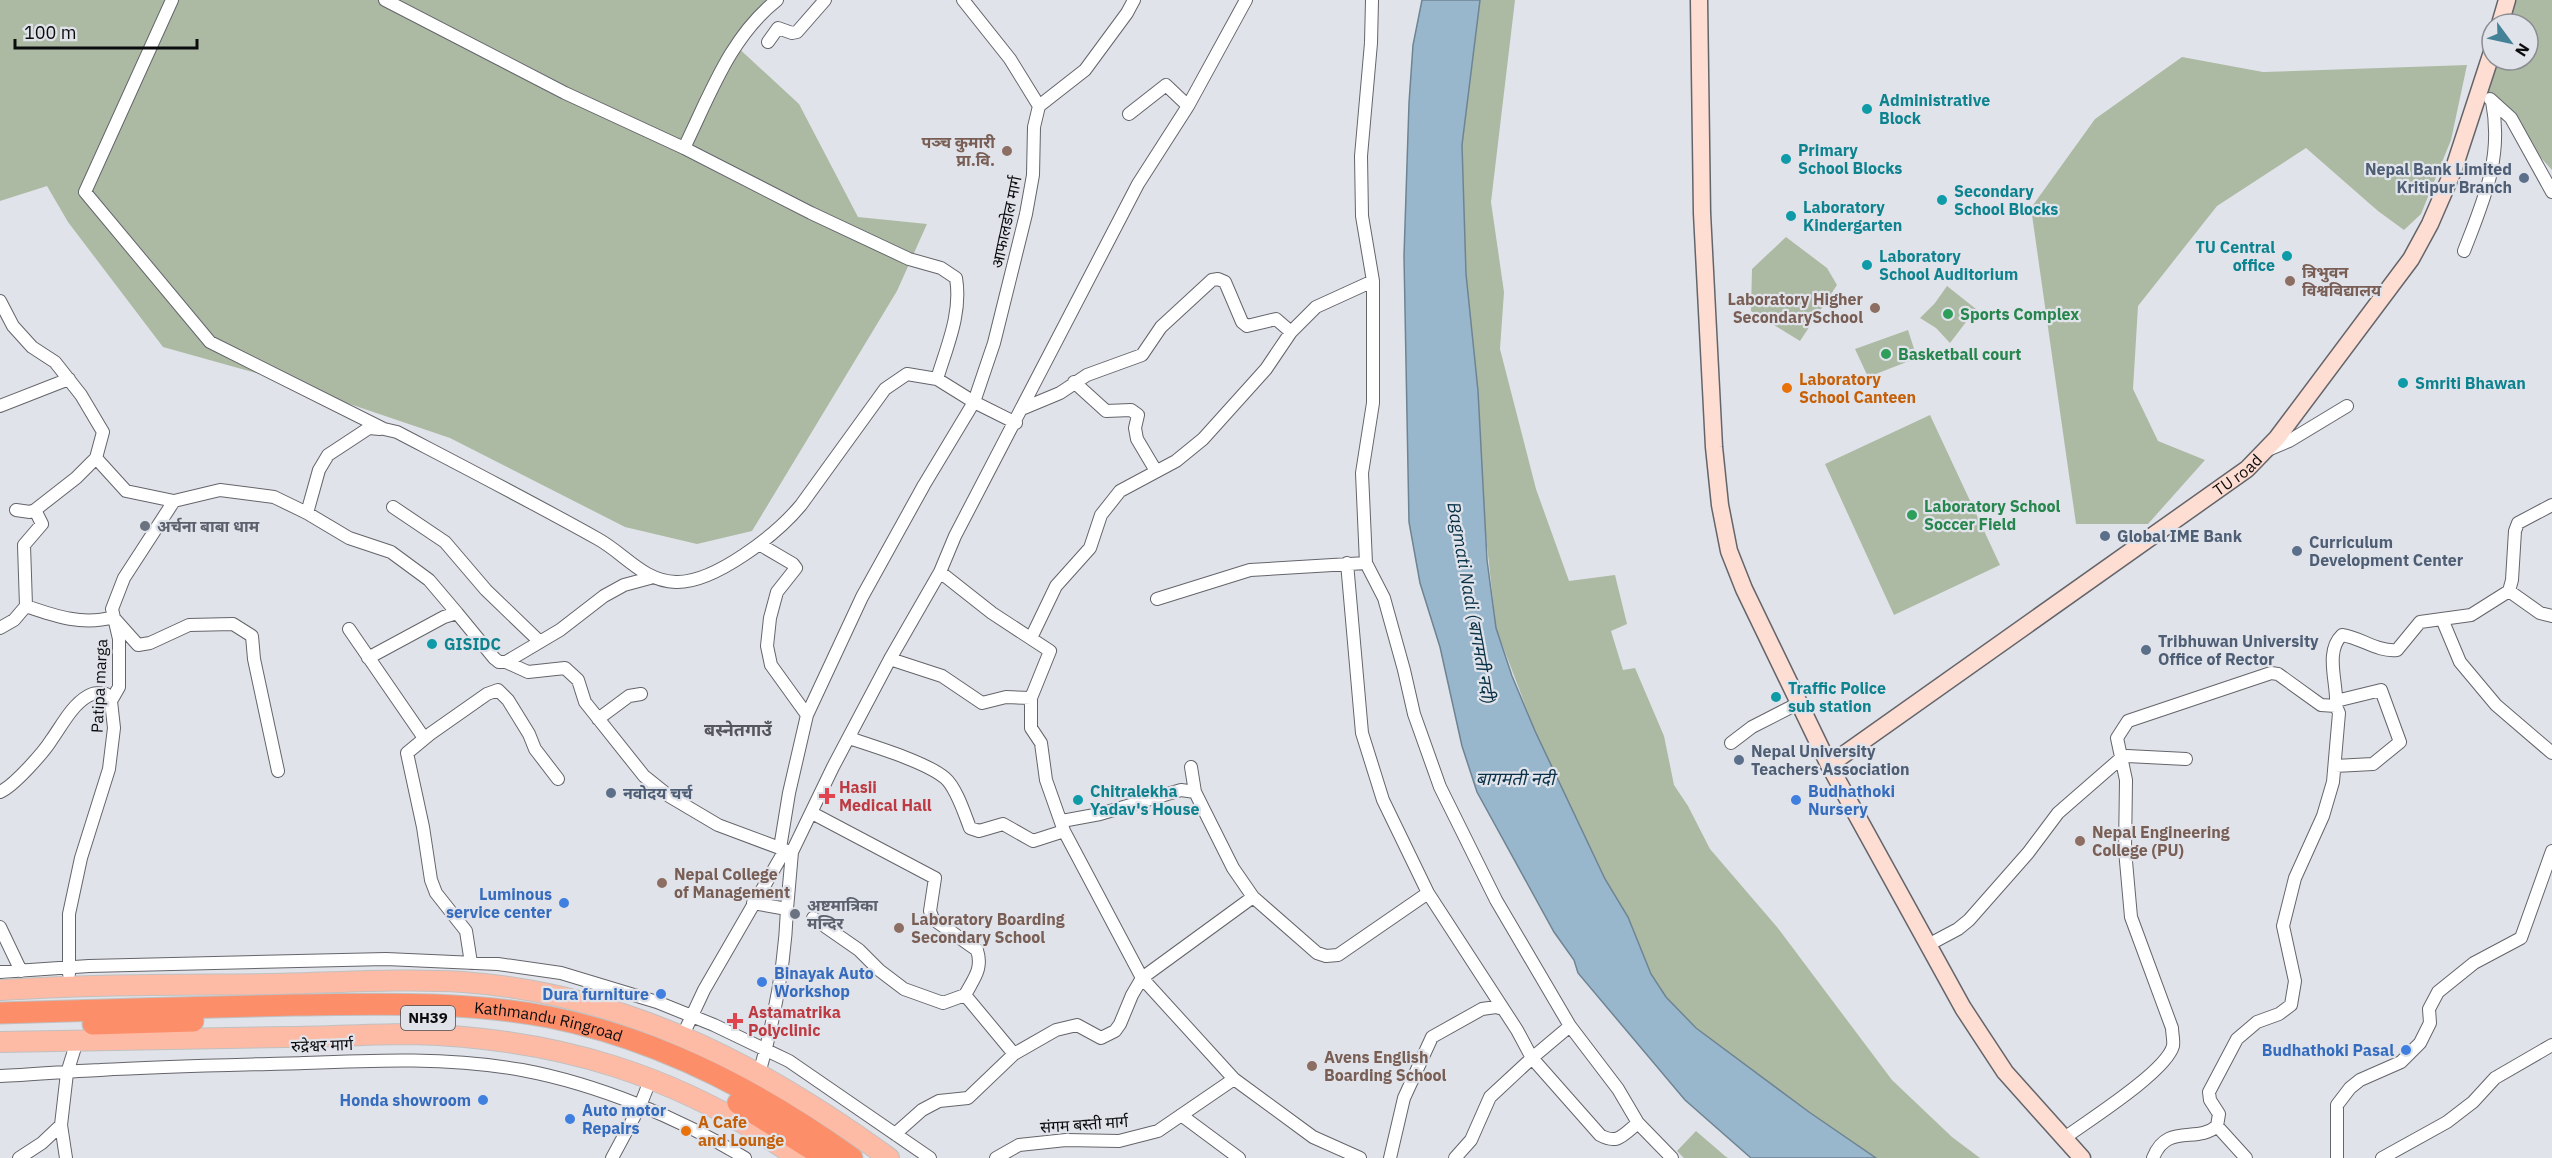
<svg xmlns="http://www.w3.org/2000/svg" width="2552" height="1158" viewBox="0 0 2552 1158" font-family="'IBM Plex Sans','Noto Sans Devanagari',sans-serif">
  <rect width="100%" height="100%" fill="#e1e3ea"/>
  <path fill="#acbaa3" d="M0,0H770L733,43L799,104L858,217L927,224L897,291L752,531L697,544L625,527L450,438L267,376L163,347L68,222L47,186L0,201Z
    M1480,0H1515L1491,202L1504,292L1500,349L1536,489L1569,581L1615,575L1627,624L1611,631L1623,670L1635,668L1664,736L1674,785L1688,806L1710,849L1777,927L1892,1080L1952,1137L1980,1158H1876L1809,1112L1696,1028L1666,997L1651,974L1628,917L1605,879L1535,731L1496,628L1483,509L1478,391L1466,274L1462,145Z
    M2511,0H2552V170L2487,98L2484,84L2492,60H2528V24H2503Z
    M2182,57L2263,72L2467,65L2451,140L2421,214L2404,230L2378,211L2306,148L2217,206L2138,306L2133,389L2158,441L2205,460L2148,524H2076L2031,208L2095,119Z
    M1786,237L1827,268L1837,285L1800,341L1751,311L1752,269Z
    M1947,286L1976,309L1950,343L1936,328L1920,318L1935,303Z
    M1908,330L1917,358L1868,377L1855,349Z
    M1930,415L2000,565L1894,615L1825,464Z
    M1696,1131L1725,1156L1728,1158H1684L1677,1151Z"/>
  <path fill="#99b7cc" stroke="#6e8493" stroke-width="1.5" d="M1422,0H1480L1462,145L1466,274L1478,391L1487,560L1496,628L1512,676L1535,731L1605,879L1628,917L1651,974L1666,997L1696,1028L1809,1112L1876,1158H1751L1685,1100L1578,973L1574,960L1554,932L1477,792L1462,746L1440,647L1420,583L1409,522L1404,256L1409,103L1413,45Z"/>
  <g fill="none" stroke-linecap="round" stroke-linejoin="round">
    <g stroke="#64656b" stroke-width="14">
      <path id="street" d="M172,0L85,192L210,342L384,429L397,432C464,467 532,502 598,539C625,554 643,581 676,582C715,583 777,534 801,505L885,389L907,374L937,379L974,402L924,485L862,597L807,715L789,793L780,848
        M385,0L565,93L684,148L811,213L909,259L941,268L956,278C962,313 947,346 937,379
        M963,0L1010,59L1039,106
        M1372,0L1371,43L1361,156L1362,216L1373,281V403L1362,473L1366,563L1384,598L1404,670L1414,714L1440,787L1496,900L1570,1026L1618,1089L1638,1123L1672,1158
        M768,42L778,28L792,33L797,32L825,0
        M2490,99L2511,118L2552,192
        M1129,114L1166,85L1188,106
        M684,148C710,95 730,37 777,0
        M2464,251C2484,199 2503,158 2492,101
        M0,301L13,326L32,347L55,362L81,395L103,432L96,458L126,491L174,501
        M1074,382L1106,411L1131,410L1138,415L1135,428L1137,439L1156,471
        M0,406L69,379
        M1024,408L1060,393L1087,375L1142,355L1161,327L1212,280L1218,279L1225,282L1242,322L1247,326L1276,319L1291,332
        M1016,423L974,402L994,343L1026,214L1033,175L1034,127L1039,106L1085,70L1127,13L1134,0
        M2270,449L2289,441L2347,406
        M393,507L445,542L486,590L539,641
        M16,510L30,512L35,510L76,478L96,458
        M307,513L319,470L328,455L369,428L380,429
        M759,544L793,564L796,568L777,592L770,618L767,646L771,665L807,715
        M1347,563L1362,733L1383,800L1428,893L1517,1030L1532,1058L1600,1135C1618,1145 1623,1135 1638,1123
        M940,572L992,613L1050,651L1031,698V728L1041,743L1046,780L1064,831L1142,978L1234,1079L1313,1137L1360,1158
        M2509,591L2540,613L2552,616
        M1157,599L1250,570L1366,563
        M26,606C55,616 83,626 113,617L138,645L150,643L189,625L233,624L252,636L254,659L278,771
        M457,613L494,658L499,662H506L560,630L604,596L624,585L650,578
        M2442,619L2460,662L2496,705L2552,753
        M0,628L14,620L26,606L24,545L42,524L35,510
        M349,629L424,738
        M1031,638L1056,586L1090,548L1101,515L1120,491L1176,461L1203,439L1266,369L1291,332L1316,307L1373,281
        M890,659L942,676L982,703L1006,697L1031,698
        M506,662L528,672L565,668L578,680L585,702L644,776L669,796L718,825L785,850
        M2336,706C2338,684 2324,652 2342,635C2362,638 2377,652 2397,650L2420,622L2471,615L2509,591L2512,580L2515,531L2518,523L2552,505
        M598,719L629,696L641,694
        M849,738C873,746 926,762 945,778C956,787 965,815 970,828L979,831L1003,824L1033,841L1064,831
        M1731,743L1752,727L1799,703
        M2335,766L2373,764L2400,742L2381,690L2336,701
        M1191,767L1195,792L1233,868L1253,897L1317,953L1326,956L1338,955L1428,893
        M0,792C14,786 44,752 52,739C62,725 72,705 88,696C94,692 100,693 106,694L111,701
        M812,813L935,878L930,911L933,919L977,950C983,969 974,978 965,995L1014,1054
        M1062,821L1100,814L1181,790L1195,792
        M753,903L787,909C785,964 774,1021 759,1074
        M787,909L792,852L833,767L890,659L940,572L955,536L1138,184L1188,106L1246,0
        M813,918L859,950L879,970L904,989L943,1003L965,995
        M0,927L21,971
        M1928,945L1958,929L1969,920L2028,853L2058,813L2120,759L2127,756L2186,759
        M471,963L466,931L436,893L431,880L423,827L407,753L430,734L487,694L498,690L508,700L529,734L535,749L558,779
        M0,972L89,966L386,959L498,964L561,973L657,1002L714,1025L789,1061L930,1158
        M69,974V914L81,858L109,769L114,728L111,701L119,687V639L112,609L124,578L174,501L220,490L274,497L307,513L349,538L391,552L429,580L457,613L444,617L368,658
        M683,1035L704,990L785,850
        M0,1076C33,1075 66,1071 100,1070C168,1066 236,1065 304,1063C377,1060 449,1057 522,1070C597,1084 680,1118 745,1158
        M1181,1115L1239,1158
        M61,1125L66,1158
        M2217,1126L2246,1158
        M895,1134L922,1110L939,1101L968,1098L1014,1054L1056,1030L1077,1025L1101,1038L1115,1031L1120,1024L1132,995L1142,978L1253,897
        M2063,1139C2086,1122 2166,1072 2173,1046C2174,1041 2172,1033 2172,1028L2131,917L2125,850L2126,780L2117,738L2128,721L2271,673L2278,674L2321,705L2336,706L2339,713L2333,782L2323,816L2295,878L2283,926L2295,981L2291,1005L2279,1014L2257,1022L2237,1039L2209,1092L2210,1100L2219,1114L2217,1126C2197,1144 2167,1122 2153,1158
        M19,1158L42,1143L61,1125L67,1073L77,1041
        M612,1158L640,1106L651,1078
        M996,1158L1019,1145L1066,1140L1119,1141L1158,1131L1234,1079
        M1390,1158L1404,1098L1432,1037L1482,1009L1496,1007L1503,1009
        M1455,1158L1471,1140L1490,1097L1532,1058L1570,1026
        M2337,1158V1105L2350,1088L2360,1080L2401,1062L2420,1043L2430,1023L2429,1009L2438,992L2474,963L2521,938L2552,851
        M2382,1158L2447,1122L2473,1102L2495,1078L2552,1045"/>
    </g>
    <g stroke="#64656b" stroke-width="19">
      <g id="secondary">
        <path d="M1699,0L1702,213L1714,447L1720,505L1729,551L1744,589L1829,765L1963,1008L2005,1072L2082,1158"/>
        <path d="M2500,24L2507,0"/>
        <path id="s1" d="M1829,765L2247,469L2277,438L2411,259L2430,224L2453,171L2492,52"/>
      </g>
    </g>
    <g stroke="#c0c0c0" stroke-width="22">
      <path id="primary" d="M0,990C90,984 181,985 271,984C335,983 399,978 463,982C625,994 760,1064 889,1158
        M0,1042C95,1040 190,1039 285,1037C327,1037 370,1034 412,1034C557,1038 678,1075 798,1158"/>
    </g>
    <g stroke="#c0c0c0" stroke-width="23">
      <g id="highway">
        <path id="s2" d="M0,1013C98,1010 197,1007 295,1005C380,1004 466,1001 549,1017C659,1039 762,1093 852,1158"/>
        <path d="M93,1024L193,1021"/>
        <path d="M738,1103L826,1158"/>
      </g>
    </g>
    <use href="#street" stroke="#fff" stroke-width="12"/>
    <use href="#secondary" stroke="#feddd2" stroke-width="16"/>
    <use href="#primary" stroke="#fdbba6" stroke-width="20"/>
    <use href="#highway" stroke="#fc8e6a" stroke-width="21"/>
  </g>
  <g fill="#0f9aa8" stroke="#e1e3ea" stroke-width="2">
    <circle cx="1867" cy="109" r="6"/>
    <circle cx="1786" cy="159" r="6"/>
    <circle cx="1942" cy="200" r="6"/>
    <circle cx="1791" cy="216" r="6"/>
    <circle cx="2287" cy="256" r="6"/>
    <circle cx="1867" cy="265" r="6"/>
    <circle cx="2403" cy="383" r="6"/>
    <circle cx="432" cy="644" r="6"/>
    <circle cx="1776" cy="697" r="6"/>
    <circle cx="1078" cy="800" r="6"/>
  </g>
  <g fill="#8d6e63" stroke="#e1e3ea" stroke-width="2">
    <circle cx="1007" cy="151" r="6"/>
    <circle cx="2290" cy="281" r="6"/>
    <circle cx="1875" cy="308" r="6"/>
    <circle cx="2080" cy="841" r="6"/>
    <circle cx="662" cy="883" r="6"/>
    <circle cx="899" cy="928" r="6"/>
    <circle cx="1312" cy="1066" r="6"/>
  </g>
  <g fill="#5c6f8a" stroke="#e1e3ea" stroke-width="2">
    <circle cx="2524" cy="178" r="6"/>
    <circle cx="2105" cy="536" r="6"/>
    <circle cx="2297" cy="551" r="6"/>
    <circle cx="2146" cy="650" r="6"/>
    <circle cx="1739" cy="760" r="6"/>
    <circle cx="611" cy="793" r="6"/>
  </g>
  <g fill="#2e9e5b" stroke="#e1e3ea" stroke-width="2">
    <circle cx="1948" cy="314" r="6"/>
    <circle cx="1886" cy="354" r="6"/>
    <circle cx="1912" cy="515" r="6"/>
  </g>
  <g fill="#e8710a" stroke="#e1e3ea" stroke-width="2">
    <circle cx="1787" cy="388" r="6"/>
    <circle cx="686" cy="1131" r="6"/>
  </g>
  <g fill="#6b7280" stroke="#e1e3ea" stroke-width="2">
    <circle cx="145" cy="526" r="6"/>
    <circle cx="795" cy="914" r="6"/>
  </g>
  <g fill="#e0444e" stroke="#e1e3ea" stroke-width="2">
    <path d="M824 787h6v6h6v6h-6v6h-6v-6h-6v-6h6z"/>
    <path d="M732 1012h6v6h6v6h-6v6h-6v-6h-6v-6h6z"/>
  </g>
  <g fill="#3f7fe0" stroke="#e1e3ea" stroke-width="2">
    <circle cx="1796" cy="800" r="6"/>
    <circle cx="564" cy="903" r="6"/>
    <circle cx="762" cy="982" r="6"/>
    <circle cx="661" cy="994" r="6"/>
    <circle cx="2406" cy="1050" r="6"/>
    <circle cx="483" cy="1100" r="6"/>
    <circle cx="570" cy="1119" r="6"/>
  </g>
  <g text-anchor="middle" stroke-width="4.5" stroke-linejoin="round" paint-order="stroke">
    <rect fill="#e1e3ea" stroke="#4b4c50" stroke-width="1.5" x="401" y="1006" width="54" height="24" rx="4.5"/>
    <g font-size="15" font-weight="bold" fill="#0b0c0e">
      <text x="428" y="1023">NH39</text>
    </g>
    <g font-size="16" font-weight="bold" fill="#0d838f" stroke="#e1e3ea" text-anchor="start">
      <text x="1879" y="106">Administrative<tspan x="1879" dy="18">Block</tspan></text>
      <text x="1798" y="156">Primary<tspan x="1798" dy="18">School Blocks</tspan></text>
      <text x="1954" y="197">Secondary<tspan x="1954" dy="18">School Blocks</tspan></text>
      <text x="1803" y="213">Laboratory<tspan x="1803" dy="18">Kindergarten</tspan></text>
      <text x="2275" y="253" text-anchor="end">TU Central<tspan x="2275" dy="18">office</tspan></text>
      <text x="1879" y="262">Laboratory<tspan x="1879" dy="18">School Auditorium</tspan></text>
      <text x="2415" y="389">Smriti Bhawan</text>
      <text x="444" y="650">GISIDC</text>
      <text x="1788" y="694">Traffic Police<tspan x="1788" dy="18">sub station</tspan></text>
      <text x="1090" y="797">Chitralekha<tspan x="1090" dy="18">Yadav's House</tspan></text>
    </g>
    <g font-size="16" font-weight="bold" fill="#785e54" stroke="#e1e3ea" text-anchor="start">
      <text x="995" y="148" text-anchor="end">पञ्च कुमारी<tspan x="995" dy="18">प्रा.वि.</tspan></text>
      <text x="2302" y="278">त्रिभुवन<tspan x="2302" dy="18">विश्वविद्यालय</tspan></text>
      <text x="1863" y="305" text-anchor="end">Laboratory Higher<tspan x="1863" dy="18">SecondarySchool</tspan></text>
      <text x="2092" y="838">Nepal Engineering<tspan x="2092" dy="18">College (PU)</tspan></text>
      <text x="674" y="880">Nepal College<tspan x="674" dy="18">of Management</tspan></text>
      <text x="911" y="925">Laboratory Boarding<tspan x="911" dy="18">Secondary School</tspan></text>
      <text x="1324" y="1063">Avens English<tspan x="1324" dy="18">Boarding School</tspan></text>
    </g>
    <g font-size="16" font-weight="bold" fill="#4e5e75" stroke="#e1e3ea" text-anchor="start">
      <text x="2512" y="175" text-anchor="end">Nepal Bank Limited<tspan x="2512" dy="18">Kritipur Branch</tspan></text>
      <text x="2117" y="542">Global IME Bank</text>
      <text x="2309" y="548">Curriculum<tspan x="2309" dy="18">Development Center</tspan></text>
      <text x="2158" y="647">Tribhuwan University<tspan x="2158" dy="18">Office of Rector</tspan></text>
      <text x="1751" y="757">Nepal University<tspan x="1751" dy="18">Teachers Association</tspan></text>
      <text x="623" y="799">नवोदय चर्च</text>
    </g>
    <g font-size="16" fill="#0b0c0e" stroke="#e1e3ea">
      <text transform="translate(1006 222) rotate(-78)" y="6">आफालडोल मार्ग</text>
      <text dy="6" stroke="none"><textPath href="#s1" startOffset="501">TU road</textPath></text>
      <text transform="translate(99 686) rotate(-87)" y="6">Patipa marga</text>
      <text dy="6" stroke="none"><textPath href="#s2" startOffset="550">Kathmandu Ringroad</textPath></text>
      <text transform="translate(322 1045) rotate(-2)" y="6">रुद्रेश्वर मार्ग</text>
      <text transform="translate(1084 1124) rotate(-4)" y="6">संगम बस्ती मार्ग</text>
    </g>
    <g font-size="16" font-weight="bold" fill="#27864d" stroke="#e1e3ea" text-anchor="start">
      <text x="1960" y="320">Sports Complex</text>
      <text x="1898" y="360">Basketball court</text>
      <text x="1924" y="512">Laboratory School<tspan x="1924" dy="18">Soccer Field</tspan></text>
    </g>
    <g font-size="16" font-weight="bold" fill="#c56008" stroke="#e1e3ea" text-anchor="start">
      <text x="1799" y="385">Laboratory<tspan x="1799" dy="18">School Canteen</tspan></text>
      <text x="698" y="1128">A Cafe<tspan x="698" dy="18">and Lounge</tspan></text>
    </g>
    <g font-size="16" font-weight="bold" fill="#5b616d" stroke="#e1e3ea" text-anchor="start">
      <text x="157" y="532">अर्चना बाबा धाम</text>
      <text x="807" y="911">अष्टमात्रिका<tspan x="807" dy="18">मन्दिर</tspan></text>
    </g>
    <g font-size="16" font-weight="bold" fill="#be3a42" stroke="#e1e3ea" text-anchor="start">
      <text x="839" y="793">Hasii<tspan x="839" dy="18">Medical Hall</tspan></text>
      <text x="748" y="1018">Astamatrika<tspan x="748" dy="18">Polyclinic</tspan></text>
    </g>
    <g font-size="16" font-weight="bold" fill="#366cbe" stroke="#e1e3ea" text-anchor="end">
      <text x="1808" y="797" text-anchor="start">Budhathoki<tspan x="1808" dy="18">Nursery</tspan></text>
      <text x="552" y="900">Luminous<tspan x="552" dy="18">service center</tspan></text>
      <text x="774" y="979" text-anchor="start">Binayak Auto<tspan x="774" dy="18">Workshop</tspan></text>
      <text x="649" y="1000">Dura furniture</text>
      <text x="2394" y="1056">Budhathoki Pasal</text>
      <text x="471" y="1106">Honda showroom</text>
      <text x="582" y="1116" text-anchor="start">Auto motor<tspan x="582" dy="18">Repairs</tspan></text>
    </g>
    <g font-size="18" font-style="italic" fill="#083147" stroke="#e1e3ea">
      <text transform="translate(1471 603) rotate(80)" y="6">Bagmati Nadi (बागमती नदी)</text>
      <text x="1515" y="785">बागमती नदी</text>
    </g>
    <g font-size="18" font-weight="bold" fill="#56575e" stroke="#e1e3ea">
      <text x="738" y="736">बस्नेतगाउँ</text>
    </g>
  </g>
  <g transform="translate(2510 42) rotate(123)"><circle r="28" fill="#e1e3ea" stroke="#8b8d92" stroke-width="1.5"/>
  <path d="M0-4.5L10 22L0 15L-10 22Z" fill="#438297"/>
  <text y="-9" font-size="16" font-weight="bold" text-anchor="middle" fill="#0b0c0e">N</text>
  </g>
  <path d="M15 39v9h182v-9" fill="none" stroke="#0b0c0e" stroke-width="3"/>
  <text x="24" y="39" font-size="18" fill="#0b0c0e" stroke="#e1e3ea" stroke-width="4.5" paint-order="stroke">100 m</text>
</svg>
